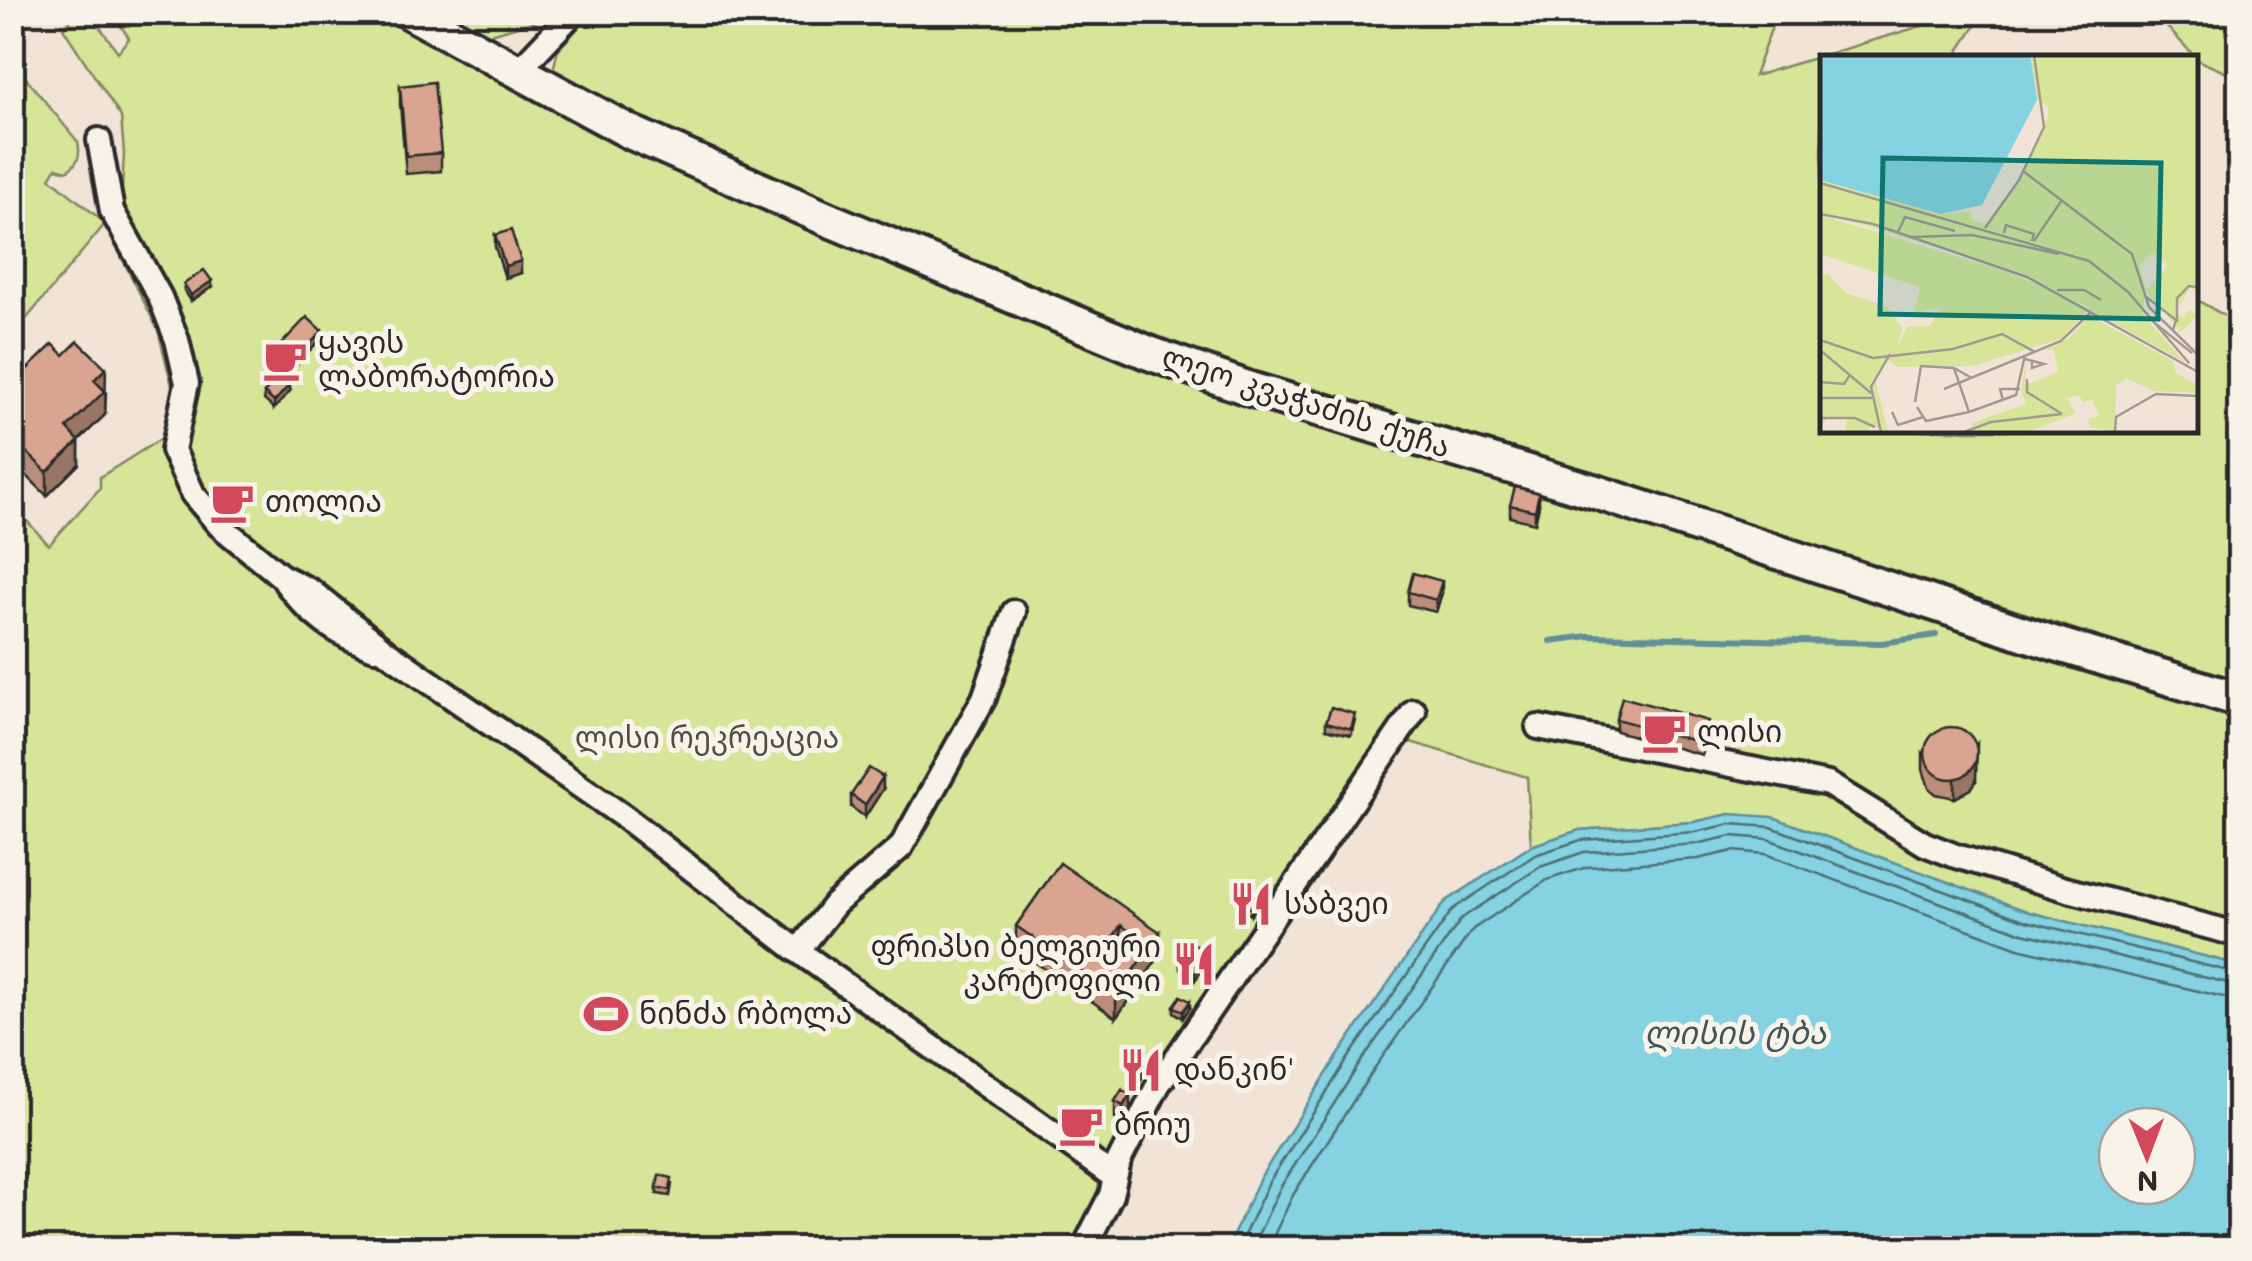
<svg xmlns="http://www.w3.org/2000/svg" width="2252" height="1261" viewBox="0 0 2252 1261" font-family="Mali,'Noto Sans Georgian',sans-serif">
  <rect width="100%" height="100%" fill="#f1e3d6"/>
  <filter id="ink" filterUnits="userSpaceOnUse"><feTurbulence type="fractalNoise" baseFrequency=".01" numOctaves="2"/><feDisplacementMap in="SourceGraphic" scale="20" xChannelSelector="R" yChannelSelector="G"/><feConvolveMatrix kernelMatrix="1 2 1 2 8 2 1 2 1" color-interpolation-filters="sRGB"/></filter>
  <g filter="url(#ink)">
    <path fill="#d6e598" stroke="#808862" stroke-width="2.5" d="M593,12L1777,13L1754,76L1965,13H1984L1955,57L1822,58V430H2194L2195,299L2239,324V681L1679,504L1535,454L1300,387L1126,329L635,122L551,78L558,50Z
      M78,13L91,15L118,52L129,38L112,13H384L453,52L823,234L1098,350L1233,398L1604,507L2239,712V965L2029,912L1904,867L1730,814L1694,822L1580,830L1531,846L1527,777L1404,740L1158,1101L1090,1248H13V506L49,545L100,488V477L162,438L172,386L158,330L105,224L13,335V62L78,142C81,156 78,163 67,171L56,168L50,178L105,223L121,208L124,154L121,117L63,28Z
      M427,13H555L551,17L472,39Z
      M2154,13H2239V78L2199,61Z"/>
    <path fill="#84d2e2" stroke="#608f99" stroke-width="2.5" fill-rule="evenodd" d="M1730,814L1773,817L2029,912L2239,965V1248H1227L1260,1178L1343,1048L1445,902L1531,846L1579,830L1694,822ZM2117,1126H2177V1186H2117Z"/>
    <g fill="none" stroke-linecap="round" stroke-linejoin="round">
      <path stroke="#4f6e74" stroke-width="2.5" d="M1238,1248L1269,1182L1351,1054L1453,909L1535,855L1581,840L1695,832L1731,824L1771,827L2026,921L2240,974
        M1252,1248L1280,1188L1362,1060L1462,918L1540,867L1584,852L1696,844L1732,836L1768,839L2023,933L2240,986
        M1268,1248L1293,1195L1374,1069L1473,929L1547,880L1587,867L1698,859L1733,851L1765,854L2018,948L2240,1001"/>
      <path stroke="#608f99" stroke-width="6" d="M1550,641L1589,636L1882,643L1936,635"/>
      <g stroke="#2b2b2b" stroke-width="30">
        <path id="street" d="M517,72L574,12
          M99,140L112,211L160,297L177,340L187,383L173,450L193,494L219,525L281,576L311,591L387,652L623,816L798,951L1114,1177
          M286,583C310,615 336,635 375,648
          M1538,727L1828,784L1925,844L1953,855L2065,889L2240,935
          M798,951L835,904L901,847L984,698L1014,612
          M1084,1248L1111,1195L1119,1161L1158,1085L1414,711"/>
      </g>
      <g stroke="#2b2b2b" stroke-width="40">
        <path id="secondary" d="M409,12L630,132L825,218L1149,353L1250,389L1596,492L2053,643L2240,700"/>
      </g>
      <use href="#street" stroke="#f7f3e8" stroke-width="22"/>
      <use href="#secondary" stroke="#f7f3e8" stroke-width="32"/>
    </g>
    <path fill="#bb8e7c" stroke="#2b2b2b" stroke-width="2.5" d="M400,86L441,153V171L406,174L400,104Z
      M495,235L521,273L505,278L495,247Z
      M184,284L212,287L191,301L184,290Z
      M322,337L286,376L270,362V356Z
      M12,384L106,392L105,415L79,440V464L47,496L12,461Z
      M290,391L274,409L264,400V393Z
      M1510,505H1539L1535,523L1510,517Z
      M1408,592L1442,593L1436,612L1408,605Z
      M1616,719L1708,733L1702,755L1616,731Z
      M1355,720L1351,735L1326,729V722Z
      M1923,752L1976,781L1971,789L1955,798L1936,794L1929,788L1923,770Z
      M883,789L865,817L851,807V795Z
      M1060,863L1160,955L1116,1018L1016,949V926Z
      M1261,901L1251,915L1241,908V902Z
      M1209,960L1195,980L1180,969V963Z
      M1174,1006L1190,1008L1183,1018L1174,1012Z
      M1151,1064L1140,1081L1132,1076V1070Z
      M1122,1090L1130,1113L1123,1124L1115,1119V1101Z
      M672,1184L670,1196L657,1194V1187Z"/>
    <path fill="#997465" stroke="#2b2b2b" stroke-width="2.5" d="M521,261V273L505,278V266Z
      M212,281V287L191,301V295Z
      M322,331V337L286,376V370Z
      M106,368L105,415L67,452V428L94,380Z
      M290,384V391L274,409V402Z
      M79,441V464L47,496V472Z
      M1539,493V505L1535,523V511Z
      M1442,581V593L1436,612V600Z
      M25,630V636L15,644V638Z
      M1708,721V733L1702,755V743Z
      M1977,744L1976,781L1971,789L1955,798V780Z
      M883,777V789L865,817V805Z
      M1261,895V901L1251,915V909Z
      M1121,925V949L1102,978V954Z
      M1160,932V955L1116,1018V995Z
      M1209,954V960L1195,980V974Z
      M1190,1001V1008L1183,1018V1012Z
      M1151,1058V1064L1140,1081V1075Z
      M1130,1095V1113L1123,1124V1106Z"/>
    <path fill="#daa590" stroke="#2b2b2b" stroke-width="2.5" fill-rule="evenodd" d="M434,82L441,153L406,156L400,86Z
      M511,230L521,261L505,266L495,235Z
      M204,270L212,281L191,295L184,284Z
      M307,317L322,331L286,370L270,356Z
      M78,341L106,368L94,380L105,391L67,428L79,441L47,472L12,438V384L53,344L64,355Z
      M280,376L290,384L274,402L264,393Z
      M1515,487L1539,493L1535,511L1510,505Z
      M1413,573L1442,581L1436,600L1408,592Z
      M19,624L25,630L15,638L12,635V630Z
      M1622,697L1708,721L1702,743L1616,719Z
      M1331,707L1355,714L1351,729L1326,722Z
      M1925 753a26 26 0 1 1 52 0a26 26 0 1 1-52 0Z
      M869,768L883,777L865,805L851,795Z
      M1060,863L1160,932L1116,995L1016,926ZM1121,925L1128,930L1109,959L1102,954Z
      M1252,888L1261,895L1251,909L1241,902Z
      M1193,943L1209,954L1195,974L1180,963Z
      M1181,996L1190,1001L1183,1012L1174,1006Z
      M1143,1053L1151,1058L1140,1075L1132,1070Z
      M1122,1090L1130,1095L1123,1106L1115,1101Z
      M659,1175L672,1178L670,1190L657,1187Z"/>
  </g>
  <defs>
    <g id="cafe-bare" transform="scale(3.45)"><path d="M-5.5-4.5H6V0H3Q3 3.5 0 3.5H-2.5Q-5.5 3.5-5.5 0ZM3-3.2v2h1.7v-2ZM-6 4.5H4V6H-6Z" fill="#d1495b" stroke="#f7f3e8" stroke-width="2.5" paint-order="stroke"/></g>
    <g id="restaurant-bare" transform="scale(3.45)"><path d="M-5-6h1v4h1v-4h1v4h1v-4h1v5L-1.5 .5V6h-2V.5L-5-1ZM5-6V6H3V1.5H1.5Q1.5-4 5-6Z" fill="#d1495b" stroke="#f7f3e8" stroke-width="2.5" paint-order="stroke"/></g>
    <g id="stadium-bare" transform="scale(3.45)"><path d="M0-5a6.5 5 0 1 0 0 10a6.5 5 0 1 0 0-10ZM-3.5-1.8h7v3.6h-7Z" fill="#d1495b" stroke="#f7f3e8" stroke-width="2.5" paint-order="stroke"/></g>
  </defs>
  <g fill-rule="evenodd">
    <use href="#cafe-bare" x="285" y="360"/>
    <use href="#cafe-bare" x="232" y="502"/>
    <use href="#cafe-bare" x="1664" y="732"/>
    <use href="#restaurant-bare" x="1251" y="904"/>
    <use href="#restaurant-bare" x="1194" y="964"/>
    <use href="#stadium-bare" x="606" y="1014"/>
    <use href="#restaurant-bare" x="1141" y="1070"/>
    <use href="#cafe-bare" x="1081" y="1125"/>
  </g>
  <g text-anchor="middle" stroke-width="10" stroke-linejoin="round" paint-order="stroke">
    <g font-size="30" fill="#2b2b2b" stroke="#f7f3e8" text-anchor="start">
      <text x="318" y="353">ყავის<tspan x="318" dy="34">ლაბორატორია</tspan></text>
      <text x="265" y="512">თოლია</text>
      <text x="1697" y="742">ლისი</text>
      <text x="1284" y="914">საბვეი</text>
      <text x="1161" y="957" text-anchor="end">ფრიპსი ბელგიური<tspan x="1161" dy="34">კარტოფილი</tspan></text>
      <text x="639" y="1024">ნინძა რბოლა</text>
      <text x="1174" y="1080">დანკინ'</text>
      <text x="1114" y="1135">ბრიუ</text>
    </g>
    <g font-size="30" fill="#2b2b2b" stroke="#f7f3e8">
      <text transform="translate(1306 402) rotate(18)" y="10">ლეო კვაჭაძის ქუჩა</text>
    </g>
    <g font-size="30" fill="#4d5041" stroke="#f7f3e8">
      <text x="707" y="748">ლისი რეკრეაცია</text>
    </g>
    <g font-size="32" font-style="italic" fill="#415559" stroke="#f7f3e8">
      <text x="1735" y="1044">ლისის ტბა</text>
    </g>
  </g>
  <g transform="translate(1820 55)">
    <rect width="378" height="378" fill="#f1e3d6"/>
    <path d="M210,0H377V239L370,232L356,257L362,263L370,255L377,261L361,277L326,236L322,259L365,307L203,218L0,157V125L121,159L151,156V165L166,169L198,126L228,62V52L217,45ZM333,197L348,211L326,235L319,210ZM0,160L191,218L270,253L241,284L152,311L78,312L68,305L55,324L68,377L52,370L47,377H25L27,364H7L0,371V220L8,219L26,238L67,252L82,273L77,293L87,272L110,271L121,252L93,259L100,232L0,199ZM270,261L353,306L356,318L377,330V338L334,336L306,323L296,331L295,377L270,372L268,364L279,360L272,345L263,347L259,340L247,343L256,358L208,377H153L152,368L206,349L201,336L206,306L205,330L238,317L234,295H225L248,284Z" fill="#d6e598" fill-rule="evenodd"/>
    <path d="M0,0H210L217,45L162,150L121,159L0,125Z" fill="#84d2e2"/>
    <path fill="none" stroke="#a29992" stroke-width="2.5" d="M203,116L312,199L329,252L378,300M0,128L269,206L308,237L369,308M0,159L53,169L207,222L378,317M165,173L199,125L224,72L214,0M78,177L85,162L135,176M184,178L186,170L214,179L212,186M92,182L152,180L239,199M214,186L242,145M237,235H264L281,245M325,241L356,265L353,275M357,267V243L369,231L377,232M336,269L372,298M0,285L53,303L133,294L182,279L215,297M0,295L51,338M205,304L224,309L212,313V306M207,324V337L242,359M0,327L24,329L30,320M124,334L241,286L271,257M0,343H52M183,345L180,334H200M95,347L101,311L134,313L150,322M97,352L106,366L149,357L134,313M72,357L78,370L103,362M149,357L196,340L205,300M0,363H35L55,372M61,377L51,332L70,299M144,377L171,367L242,359M295,377L296,362L336,339L378,341"/>
    <path fill="#0f766e" fill-opacity="0.15" stroke="#0f766e" stroke-width="5" d="M63,103L341,108L338,264L60,259Z"/>
    <rect width="378" height="378" fill="none" stroke="#2b2b2b" stroke-width="5"/>
  </g>
  <rect width="2252" height="1261" fill="none" stroke="#f7f3e8" stroke-width="50"/>
  <rect x="25" y="25" width="2202" height="1211" fill="none" stroke="#2b2b2b" stroke-width="4" filter="url(#ink)"/>
  <g transform="translate(2147 1156) rotate(179)"><circle r="48" fill="#f7f3e8" stroke="#a5a39c" stroke-width="2.5"/>
  <path d="M0-8L18 38L0 25L-18 38Z" fill="#d1495b"/>
  <text y="-15" font-size="28" font-weight="bold" text-anchor="middle" fill="#2b2b2b">N</text>
  </g>
</svg>
